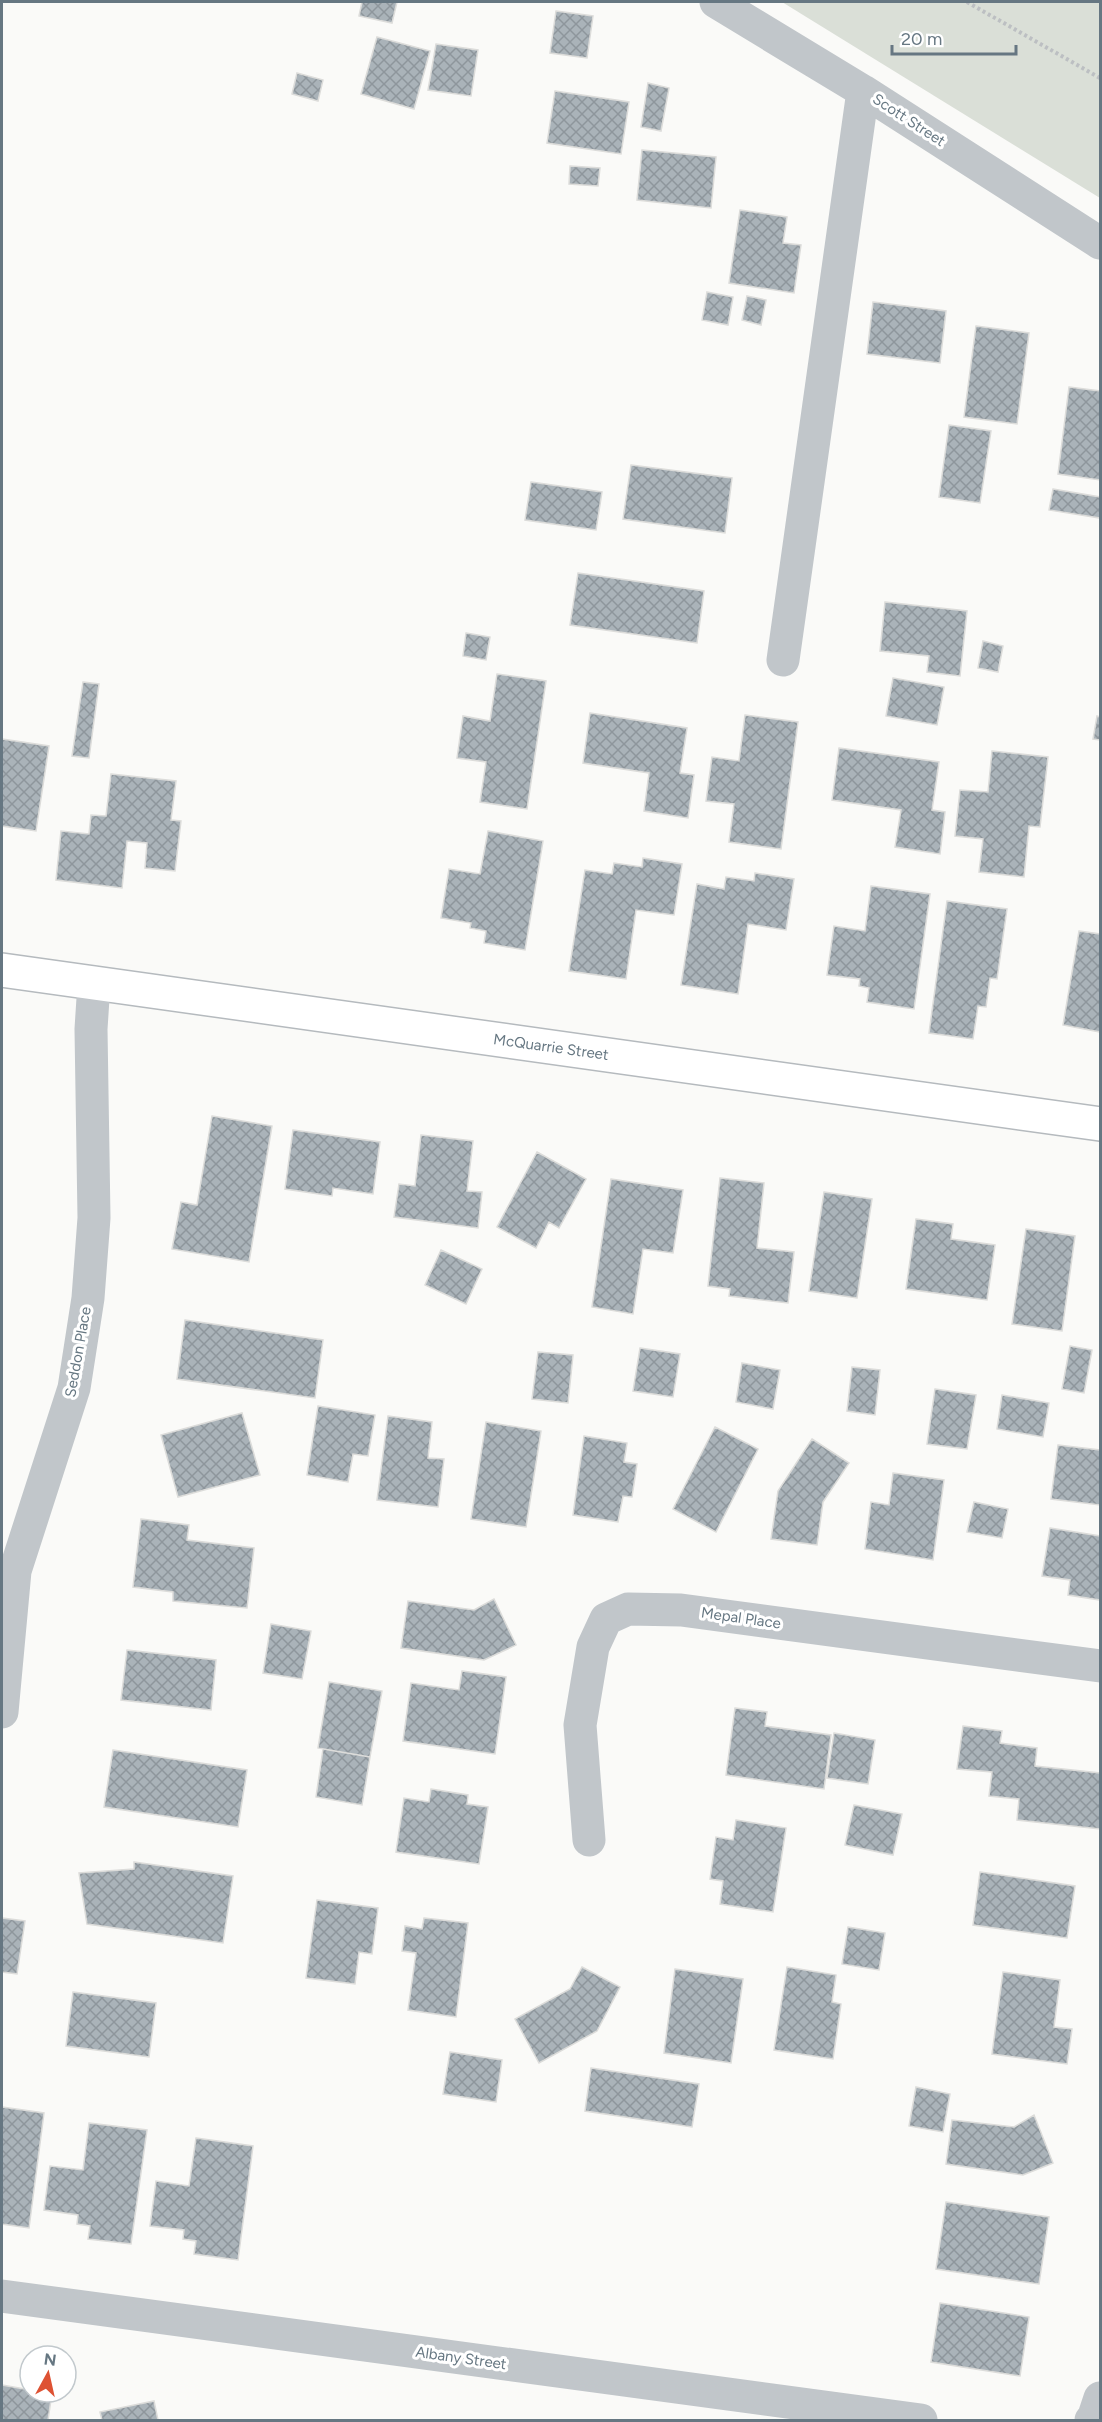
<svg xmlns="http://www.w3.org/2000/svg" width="1102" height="2422" viewBox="0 0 1102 2422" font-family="Figtree,sans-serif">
  <defs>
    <pattern id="building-cross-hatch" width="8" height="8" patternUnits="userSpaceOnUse" patternTransform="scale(1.5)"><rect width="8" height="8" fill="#aab3b9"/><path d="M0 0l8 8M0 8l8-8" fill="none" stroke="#8e969c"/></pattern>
  </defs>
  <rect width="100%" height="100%" fill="#fafaf8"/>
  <path fill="#dadfd7" d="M782,2H1100V198Z"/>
  <path fill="url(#building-cross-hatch)" stroke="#dcdcda" stroke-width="1.5" d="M362,2H397L392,23L359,16Z
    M556,11L593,16L587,58L550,53Z
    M377,37L430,51L414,109L361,94Z
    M436,44L478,50L471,96L428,90Z
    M297,73L323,80L318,101L292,94Z
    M648,83L669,88L661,131L641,127Z
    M555,91L629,102L621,154L547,143Z
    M642,150L716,157L711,208L637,200Z
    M570,166L600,168L598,186L569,184Z
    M740,210L787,217L783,243L801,245L794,293L729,283Z
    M707,292L733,297L728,325L702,320Z
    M747,296L766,300L761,325L742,320Z
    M873,302L946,311L940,363L867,354Z
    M976,326L1029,333L1017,424L964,417Z
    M1069,387L1100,391V480L1058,474Z
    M949,425L991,431L980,503L939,497Z
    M631,465L732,478L725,533L623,519Z
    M531,482L602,492L596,530L525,520Z
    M1053,489L1100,497V518L1049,510Z
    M578,573L704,591L697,643L570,625Z
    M885,602L967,611L960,676L927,672L929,656L880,651Z
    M466,633L490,637L486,660L463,656Z
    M983,641L1003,646L998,672L978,668Z
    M497,674L546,681L527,809L480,802L486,762L457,758L463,716L490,721Z
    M893,678L944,687L937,725L886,716Z
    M83,682L99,684L89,758L72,756Z
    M590,713L687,728L680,773L694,775L688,818L644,811L649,773L583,763Z
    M745,715L798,722L781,849L729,842L734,804L706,801L712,757L739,761Z
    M1097,716L1100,717V740L1093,739Z
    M2,739L49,746L36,831L2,826Z
    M839,748L939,762L932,810L945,812L940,854L895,847L901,810L832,800Z
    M992,751L1048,757L1040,827L1029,826L1024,877L979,872L983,839L955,836L960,790L988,792Z
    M111,774L176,781L171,820L181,821L175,871L145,868L147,843L127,841L122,888L56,880L61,831L89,834L91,815L106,816Z
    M488,831L543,841L525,950L484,943L486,931L470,928L471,923L441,918L449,869L480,874Z
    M643,858L682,864L674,915L636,910L626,979L569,971L585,870L612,874L614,863L642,867Z
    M755,873L794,879L786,930L748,924L738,994L681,985L697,884L724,889L726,877L754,881Z
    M871,886L930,894L914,1009L867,1002L869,988L859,986L860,979L827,975L834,926L865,931Z
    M947,901L1007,909L997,979L990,978L986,1007L978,1006L973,1039L929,1033Z
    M1079,931L1100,934V1032L1063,1025Z
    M212,1116L272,1126L249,1262L172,1249L181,1202L197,1205Z
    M293,1130L380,1142L373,1194L333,1188L332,1196L285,1189Z
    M421,1135L473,1141L467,1191L482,1192L478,1228L394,1217L399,1184L415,1186Z
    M537,1152L586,1179L559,1228L549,1222L536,1248L497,1227Z
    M720,1178L764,1183L757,1248L794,1252L788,1303L729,1296L730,1289L708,1286Z
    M611,1179L683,1190L673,1253L643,1249L633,1314L592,1307Z
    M824,1192L872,1199L857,1298L809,1291Z
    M916,1219L953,1224L951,1239L995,1245L987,1300L906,1289Z
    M1026,1229L1075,1236L1062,1331L1012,1324Z
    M441,1250L482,1269L466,1304L425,1285Z
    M185,1320L323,1340L315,1398L177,1379Z
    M1070,1346L1092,1350L1084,1393L1062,1389Z
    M640,1348L680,1354L673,1397L633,1391Z
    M538,1352L573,1355L568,1403L532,1399Z
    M742,1363L780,1370L773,1409L736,1402Z
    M852,1367L880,1370L875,1415L847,1411Z
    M935,1389L976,1395L967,1449L927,1444Z
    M1002,1395L1049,1403L1043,1437L997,1429Z
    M318,1406L375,1415L368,1456L353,1454L348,1482L307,1475Z
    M242,1413L260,1475L178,1497L161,1435Z
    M388,1416L432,1422L428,1458L444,1459L438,1507L377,1500Z
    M486,1422L541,1431L526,1527L471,1519Z
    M715,1427L758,1449L716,1532L673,1509Z
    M584,1436L627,1443L624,1462L637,1464L632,1497L623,1496L618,1522L573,1515Z
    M812,1439L849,1463L823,1502L817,1545L771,1539L778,1491Z
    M1058,1445L1100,1450V1505L1051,1499Z
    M893,1473L944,1480L933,1560L865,1549L871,1502L889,1505Z
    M974,1502L1008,1509L1002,1538L967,1532Z
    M141,1519L189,1525L187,1540L254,1548L247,1608L173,1601V1592L133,1587Z
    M1050,1528L1100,1536V1600L1068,1595L1070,1580L1042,1576Z
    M494,1599L516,1645L484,1660L401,1648L408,1601L474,1610Z
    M271,1624L311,1631L302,1679L263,1673Z
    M127,1650L216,1660L211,1710L121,1700Z
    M462,1671L506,1677L495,1754L403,1741L411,1683L459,1690Z
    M329,1682L382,1691L370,1757L318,1748Z
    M735,1708L767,1712L765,1726L831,1735L824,1789L726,1775Z
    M963,1726L1002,1731L1000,1743L1037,1748L1035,1766L1100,1773V1829L1017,1820L1019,1799L989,1796L992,1772L957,1769Z
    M834,1733L875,1740L868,1784L827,1778Z
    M323,1749L370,1757L362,1805L316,1797Z
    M113,1750L247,1770L238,1827L104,1807Z
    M431,1789L468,1795L467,1804L488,1807L479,1864L396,1852L404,1798L429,1802Z
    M854,1805L902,1814L893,1855L845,1845Z
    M736,1820L786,1828L773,1912L720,1904L723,1881L710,1879L716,1837L733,1840Z
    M134,1862L233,1876L223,1943L87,1924L79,1873L134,1869Z
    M980,1872L1075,1886L1067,1938L973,1925Z
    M317,1900L378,1908L372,1954L359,1952L355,1984L306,1978Z
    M2,1918L25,1921L17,1974L2,1972Z
    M424,1918L468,1923L456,2017L408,2010L416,1953L402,1951L405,1926L422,1929Z
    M848,1927L885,1933L879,1970L842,1964Z
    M582,1967L620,1987L597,2031L539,2063L515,2019L570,1989Z
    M787,1967L836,1975L832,2002L841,2004L833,2059L774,2050Z
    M675,1969L743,1979L731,2063L664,2053Z
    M1003,1972L1060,1980L1054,2027L1072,2029L1067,2064L992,2054Z
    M73,1992L156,2003L149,2057L66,2046Z
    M450,2052L502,2060L496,2102L443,2094Z
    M591,2068L699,2084L692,2127L585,2111Z
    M916,2087L950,2094L943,2132L909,2126Z
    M2,2107L44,2113L29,2228L2,2224Z
    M1034,2115L1053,2163L1023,2175L946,2164L952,2120L1014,2127Z
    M89,2123L147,2130L131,2244L88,2239L90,2226L77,2224L78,2215L44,2210L50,2166L83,2170Z
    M196,2138L253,2146L238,2260L194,2254L196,2241L183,2239L184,2230L150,2226L156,2181L189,2186Z
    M946,2202L1049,2217L1039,2284L936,2269Z
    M940,2303L1029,2317L1020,2376L931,2362Z
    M2,2385L30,2390V2392L52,2393L48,2420H2Z
    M154,2401L158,2420H102L100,2412Z"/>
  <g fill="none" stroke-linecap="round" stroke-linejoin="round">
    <g stroke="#b5babe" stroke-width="36">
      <path id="major" d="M2,970L1100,1124"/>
    </g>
    <path stroke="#bcbfc2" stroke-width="4" stroke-dasharray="3 3" stroke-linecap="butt" d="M967,2L1100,78"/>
    <path stroke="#c1c6ca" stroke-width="33" d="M716,2L863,91L1100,243
      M783,660L863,91
      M2,1712L15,1571L74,1388L88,1298L94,1218L91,1029L94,983
      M589,1840L580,1725L593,1647L606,1619L628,1609L681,1610L1100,1666
      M2,2296L921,2420
      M1091,2420L1093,2419L1100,2398"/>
    <use href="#major" stroke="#fff" stroke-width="33"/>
  </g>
  <g text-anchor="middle" stroke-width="6" stroke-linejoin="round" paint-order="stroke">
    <g font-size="15" fill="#667782" stroke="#fff">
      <text transform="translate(909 120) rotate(33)" y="5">Scott Street</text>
      <text transform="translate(551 1047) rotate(8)" y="5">McQuarrie Street</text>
      <text transform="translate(78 1352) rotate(-80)" y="5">Seddon Place</text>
      <text transform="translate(741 1618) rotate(8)" y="5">Mepal Place</text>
      <text transform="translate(461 2358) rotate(8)" y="5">Albany Street</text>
    </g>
  </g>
  <rect width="1102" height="2422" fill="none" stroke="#667782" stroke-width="6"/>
  <g transform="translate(48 2374) rotate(8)"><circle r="28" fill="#ffffff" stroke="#c2c9cd" stroke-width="1.5"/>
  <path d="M0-4.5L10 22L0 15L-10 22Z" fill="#de5233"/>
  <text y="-9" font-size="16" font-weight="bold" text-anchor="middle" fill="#667782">N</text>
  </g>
  <path d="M892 45v9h124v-9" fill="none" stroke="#667782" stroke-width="3"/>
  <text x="901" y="45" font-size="18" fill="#667782" stroke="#ffffff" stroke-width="4.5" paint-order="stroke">20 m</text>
</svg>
